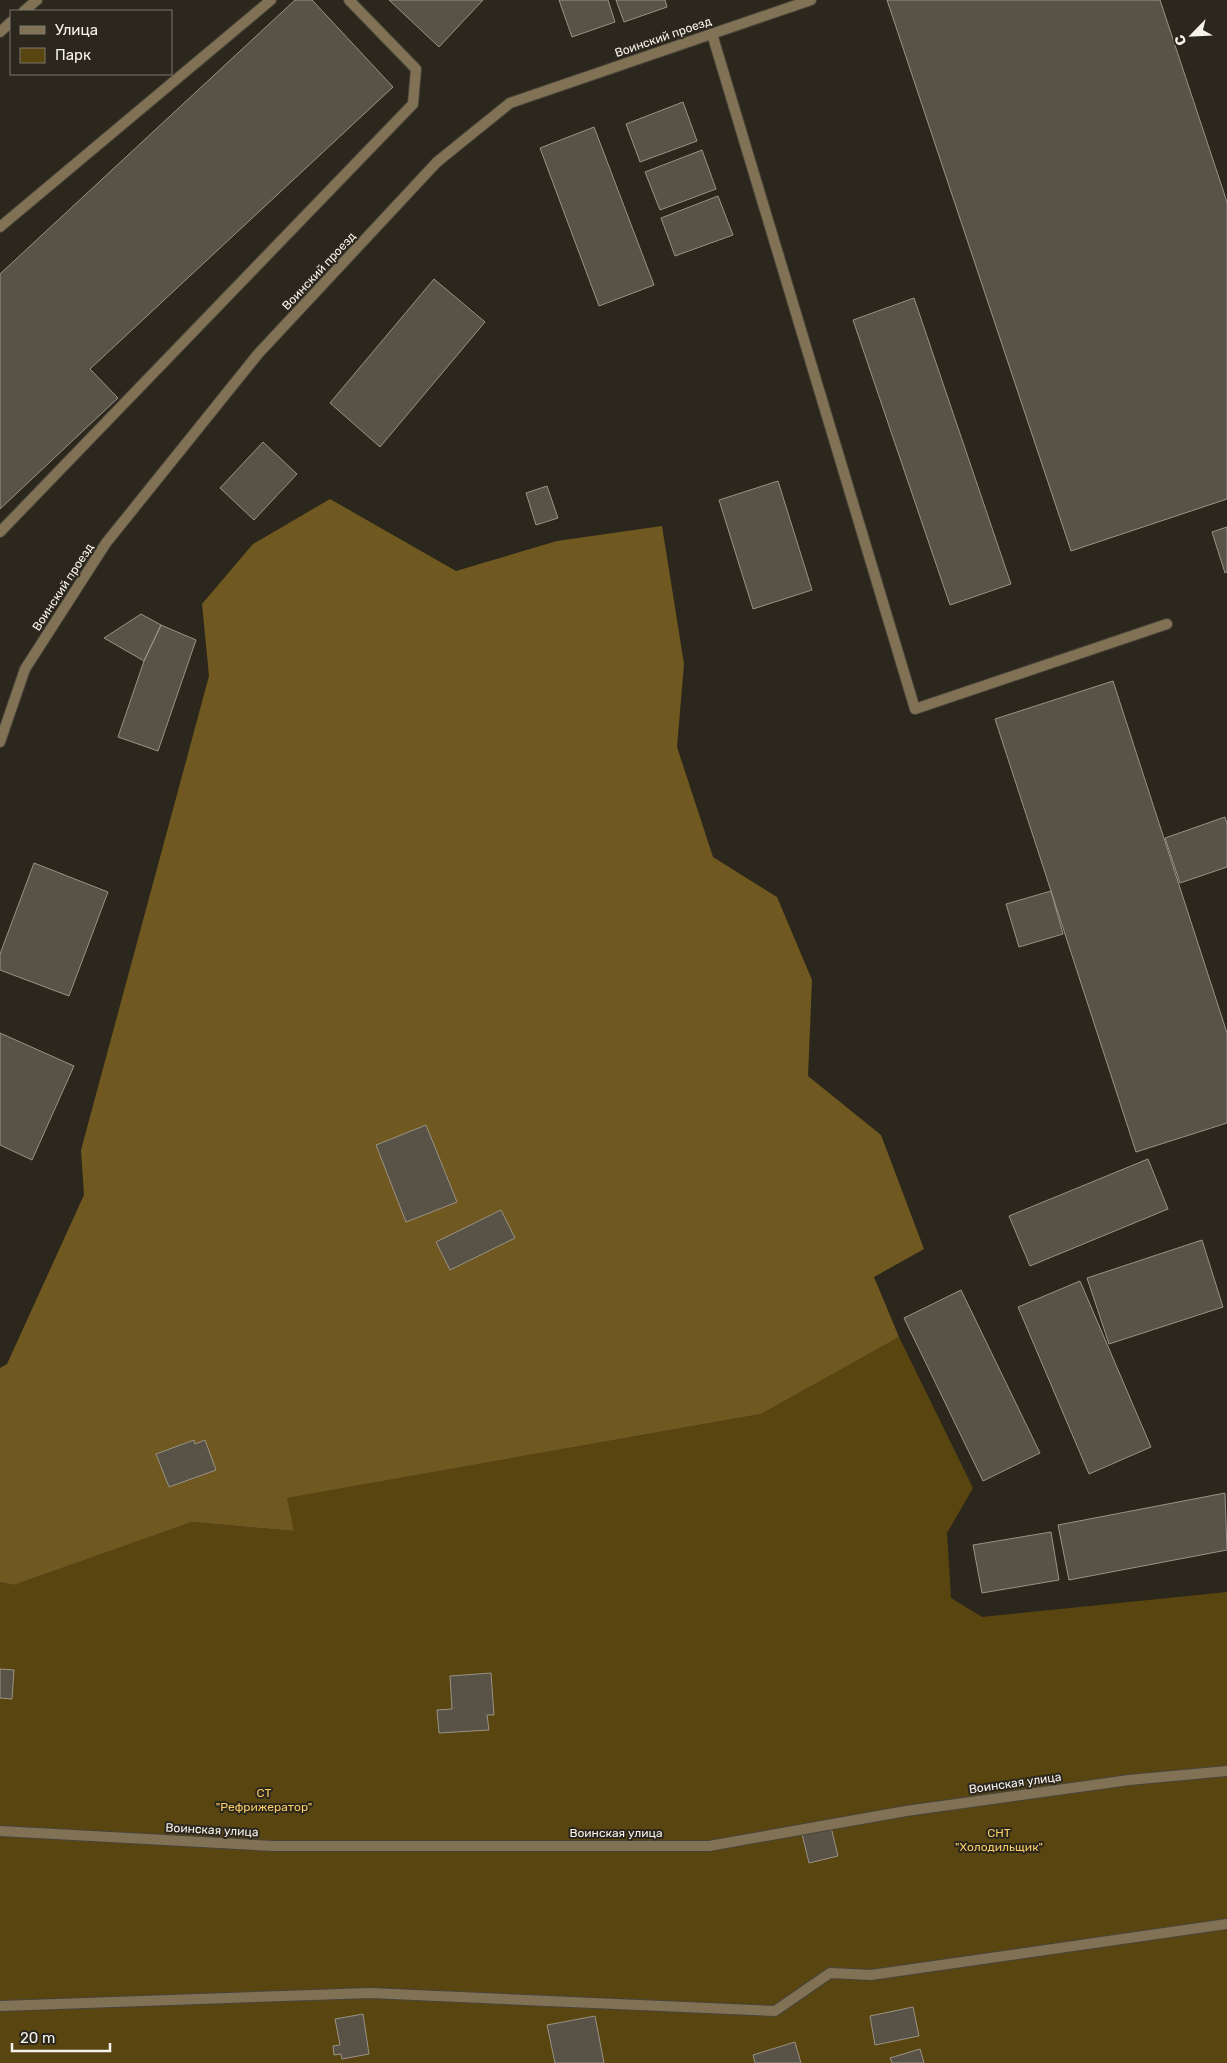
<svg xmlns="http://www.w3.org/2000/svg" width="1227" height="2063" viewBox="0 0 1227 2063" font-family="Rubik,sans-serif">
  <rect width="100%" height="100%" fill="#2c271c"/>
  <path fill="#594510" d="M899,1337L973,1488L947,1533L951,1598L982,1617L1227,1592V2063H0V1582L14,1585L192,1522L294,1531L286,1498L761,1414Z"/>
  <path fill="#705920" d="M330,499L456,571L557,541L662,526L684,664L677,747L713,857L777,897L812,980L808,1076L881,1135L924,1249L874,1277L899,1337L761,1414L287,1498L294,1531L192,1522L14,1585L0,1582V1368L7,1364L84,1195L81,1150L209,676L202,604L253,544Z"/>
  <path fill="#595347" stroke="#999386" d="M295,0H312L393,87L90,369L118,398L0,509V274Z
    M389,0H483L439,47Z
    M559,0H608L615,22L572,37Z
    M616,0H665L667,7L624,22Z
    M887,0H1160L1227,202V499L1071,551Z
    M683,102L697,141L640,162L626,124Z
    M594,127L654,285L599,306L540,148Z
    M702,150L716,189L660,210L645,172Z
    M718,196L733,235L675,256L661,218Z
    M434,279L485,322L380,447L330,403Z
    M914,298L1011,584L950,605L853,320Z
    M263,442L297,474L254,520L220,488Z
    M778,481L812,590L753,609L719,500Z
    M547,486L558,518L536,525L526,493Z
    M1227,527V572L1225,573L1212,532Z
    M141,614L161,625L144,661L104,638Z
    M161,625L196,640L158,751L118,737L144,661Z
    M1113,681L1227,1033V1123L1136,1152L995,719Z
    M1225,817L1227,824V867L1180,883L1165,838Z
    M34,863L108,892L69,996L0,970V954Z
    M1051,891L1063,934L1019,947L1006,904Z
    M0,1033L74,1066L32,1160L0,1145Z
    M426,1125L457,1202L406,1222L376,1145Z
    M1148,1159L1168,1209L1030,1266L1009,1216Z
    M501,1210L515,1238L450,1270L436,1242Z
    M1202,1240L1223,1307L1109,1344L1087,1278Z
    M1080,1281L1151,1447L1089,1474L1018,1307Z
    M961,1290L1040,1453L983,1481L904,1318Z
    M194,1440L195,1444L205,1440L216,1470L169,1487L156,1454Z
    M1225,1493L1227,1550L1069,1580L1058,1525Z
    M1051,1532L1059,1580L982,1593L973,1545Z
    M0,1669L14,1670L12,1699L0,1698Z
    M491,1673L494,1715H487L489,1730L439,1733L437,1710L452,1709L450,1676Z
    M831,1827L838,1856L809,1863L802,1834Z
    M913,2007L919,2036L875,2045L870,2016Z
    M363,2014L369,2054L342,2059L341,2054L334,2055L333,2046L340,2045L335,2019Z
    M595,2016L604,2063H555L547,2025Z
    M795,2042L801,2063H755L753,2055Z
    M920,2049L924,2063H892L890,2058Z"/>
  <g fill="none" stroke-linecap="round" stroke-linejoin="round">
    <g stroke="#484439" stroke-width="12">
      <path id="lane" d="M24,11L37,0
        M0,32L11,22
        M712,34L915,709L1167,624
        M0,227L271,0
        M0,532L413,104L416,69L349,0
        M0,1831L273,1846H709L906,1811L1129,1780L1227,1771
        M0,2006L370,1993L775,2011L830,1973L871,1975L1227,1924"/>
    </g>
    <g stroke="#484439" stroke-width="12">
      <path id="street" d="M0,742L25,669L106,543L258,354L437,162L510,103L811,0"/>
    </g>
    <use href="#lane" stroke="#817256" stroke-width="10"/>
    <use href="#street" stroke="#817256" stroke-width="10"/>
  </g>
  <g text-anchor="middle" stroke-width="4" stroke-linejoin="round" paint-order="stroke">
    <g font-size="12" fill="#f6f3ec" stroke="#2c271c">
      <text transform="translate(663 37) rotate(-19)" y="4">Воинский проезд</text>
      <text transform="translate(319 271) rotate(-47)" y="4">Воинский проезд</text>
      <text transform="translate(63 587) rotate(-57)" y="4">Воинский проезд</text>
      <text transform="translate(1015 1783) rotate(-8)" y="4">Воинская улица</text>
      <text transform="translate(212 1830) rotate(3)" y="4">Воинская улица</text>
      <text x="616" y="1837">Воинская улица</text>
    </g>
    <g font-size="12" fill="#f8cc66" stroke="#2c271c">
      <text x="264" y="1797">СТ<tspan x="264" dy="14">"Рефрижератор"</tspan></text>
      <text x="999" y="1837">СНТ<tspan x="999" dy="14">"Холодильщик"</tspan></text>
    </g>
  </g>
  <rect x="10" y="10" width="162" height="65" fill="#2c271c" stroke="#7d796f"/>
  <rect x="20" y="26" width="25" height="8" fill="#817256" stroke="#7d796f"/>
  <text x="55" y="35" font-size="15" fill="#f6f3ec">Улица</text>
  <rect x="20" y="48" width="25" height="15" fill="#594510" stroke="#7d796f"/>
  <text x="55" y="60" font-size="15" fill="#f6f3ec">Парк</text>
  <g transform="translate(1192 35) rotate(246)" stroke="#2c271c" stroke-width="4" paint-order="stroke">
  <path d="M0-4L9 19L0 12L-9 19Z" fill="#f6f3ec"/>
  <text y="-8" font-size="14" font-weight="bold" text-anchor="middle" fill="#f6f3ec">С</text>
  </g>
  <path d="M12 2043v8h98v-8" fill="none" stroke="#f6f3ec" stroke-width="2.5"/>
  <text x="20" y="2043" font-size="15" fill="#f6f3ec" stroke="#2c271c" stroke-width="4" paint-order="stroke">20 m</text>
</svg>
